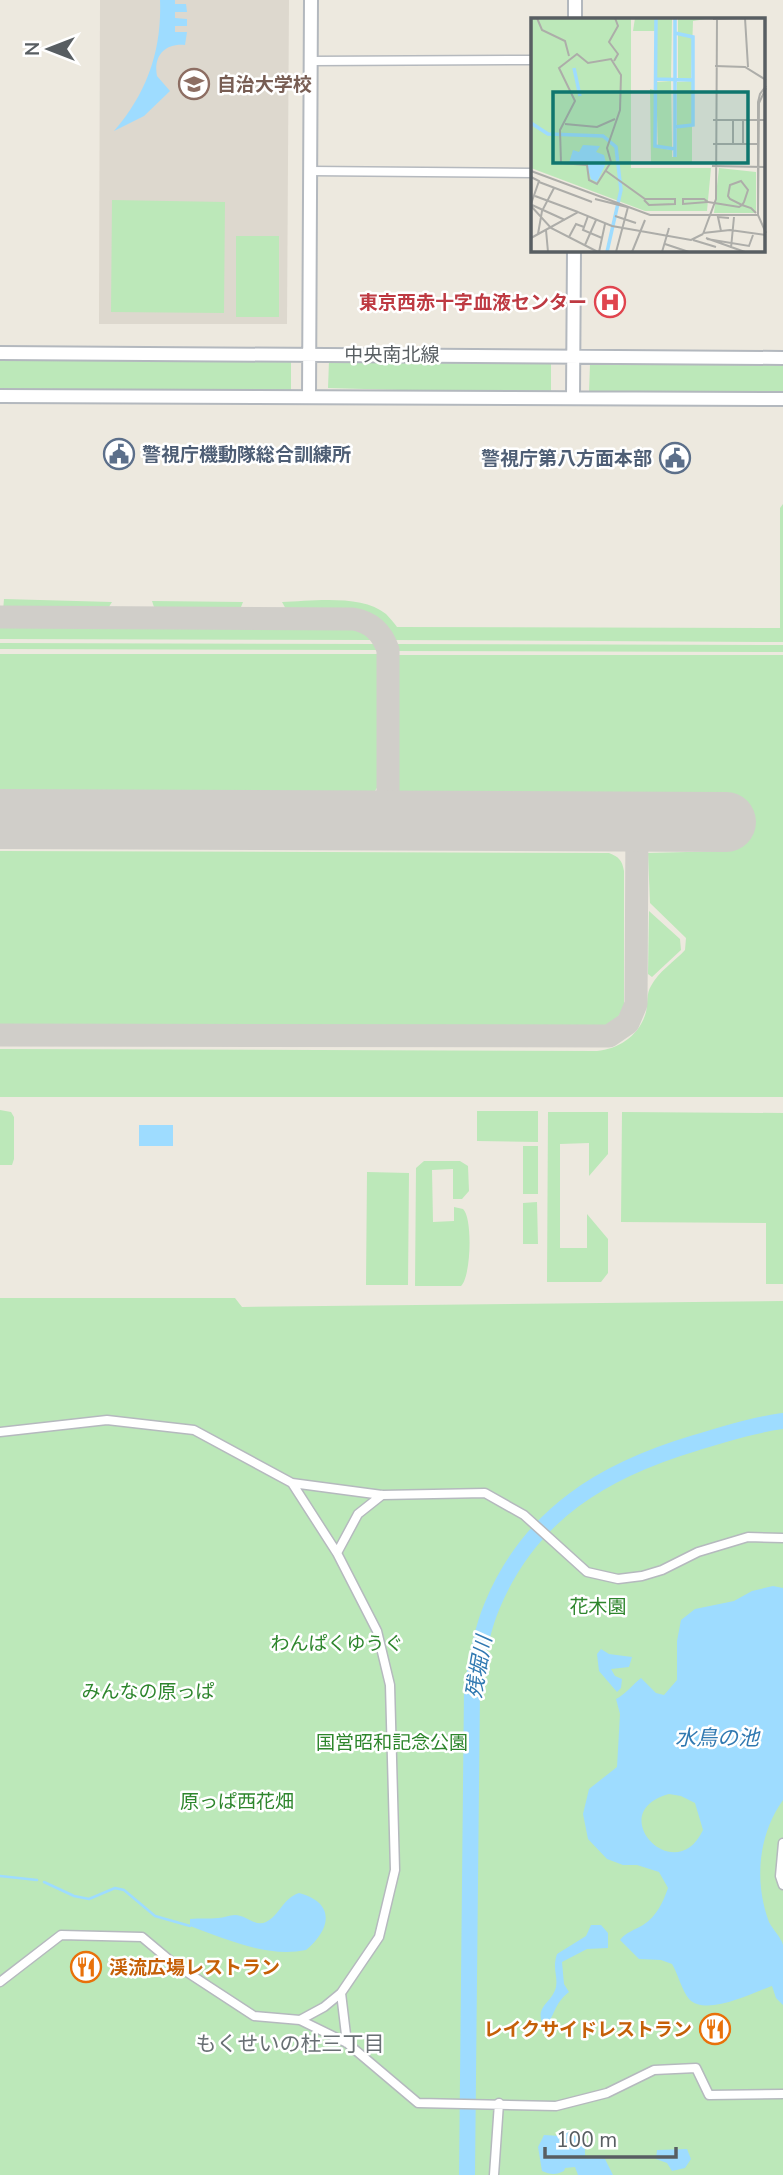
<svg xmlns="http://www.w3.org/2000/svg" width="783" height="2175" viewBox="0 0 783 2175" font-family="'Nunito Sans','Noto Sans JP',sans-serif">
  <rect width="100%" height="100%" fill="#ede9df"/>
  <path fill="#ddd8ce" d="M100,0H289L287,324H99Z"/>
  <path fill="#bce8b9" d="M112,200L225,202L224,313L111,312Z
    M236,236H279V317H236Z
    M0,360L291,361V393L0,391Z
    M329,361L551,363V394L328,388Z
    M590,364L783,365V394L589,392Z
    M783,504V642L388,640C373,605 323,614 292,614L287,611L282,602C312,601 362,594 386,614C390,618 394,623 397,627L780,628V508Z
    M4,599L112,602L105,613L3,611Z
    M152,601L243,602L241,607L233,613L159,612L154,607Z
    M0,625L342,627L360,629L374,640L0,639Z
    M0,643L376,644L379,650L0,649Z
    M389,644L783,645V652L391,651Z
    M0,654H380L381,781L375,791L366,793L0,792Z
    M391,655H783V1097H0V1049L597,1051C619,1049 640,1035 646,1012C648,1004 646,994 651,986C658,972 675,961 685,950L686,938L650,903L648,853L726,851V795L397,791L392,782Z
    M0,851L609,853C619,857 622,860 624,871V1005C619,1020 611,1026 595,1028L0,1026Z
    M649,911L680,939L681,950L652,977L648,974Z
    M0,1110L11,1112L14,1117V1159L12,1165H0Z
    M477,1111H538V1142L477,1141Z
    M548,1112H608V1154L589,1176V1143L560,1144V1248H587V1214L608,1239V1273L601,1282H547Z
    M622,1112L783,1113V1284H766V1223L621,1222Z
    M523,1146H538V1194H523Z
    M424,1161H460L468,1166L469,1191L462,1199H453V1169L432,1170L433,1222L454,1221V1207L463,1209C473,1218 471,1277 461,1286H415L416,1168Z
    M367,1172L409,1173L408,1285H366Z
    M537,1202L538,1244H523V1203Z
    M0,1298H235L242,1307L783,1301V2175H0Z"/>
  <path fill="#9edcff" fill-rule="evenodd" d="M160,0H175V4H186L187,12H175V18L187,19V26H175V32H187L185,45C165,43 153,56 157,76L170,91L144,116L114,131C147,93 162,50 160,0Z
    M139,1125H173V1146H139Z
    M773,1586L783,1588V1800C758,1835 754,1882 769,1922C773,1930 781,1937 783,1945C783,1959 783,1990 783,2005L776,1998L772,1986C752,1993 706,2017 689,1999C682,1991 678,1974 672,1964L661,1960L639,1959L620,1940C626,1932 635,1930 643,1925C657,1916 663,1902 668,1888L659,1872L637,1865H623L607,1859L588,1839L583,1814L589,1789L617,1767L620,1714L616,1699C626,1694 632,1685 641,1678L656,1693L664,1695L677,1680V1641L681,1620L695,1609L734,1601L752,1591ZM669,1794L681,1796L695,1803L703,1830C675,1890 602,1812 669,1794Z
    M601,1649L609,1654L632,1657L629,1667L611,1669L615,1676L622,1679L621,1688L617,1692L599,1671L597,1654Z
    M299,1893C336,1903 331,1929 306,1950C267,1958 226,1939 190,1926V1919C200,1918 209,1919 218,1918C224,1918 229,1915 235,1915C246,1915 255,1927 266,1922C280,1915 283,1898 299,1893Z
    M591,1925H601L608,1933V1948L587,1949L562,1962L564,1984L569,1992C553,2004 555,2018 544,2027C533,2006 552,2004 556,1987C558,1975 552,1969 557,1954L586,1936Z
    M568,2132L585,2142V2156L605,2159L613,2175H578L575,2167L565,2168L564,2171C556,2175 551,2175 542,2171L538,2147L544,2135L560,2136Z
    M687,2149L691,2159L685,2168L672,2171L667,2163L656,2159L657,2150Z"/>
  <g fill="none" stroke-linecap="round" stroke-linejoin="round">
    <path stroke="#9edcff" stroke-width="2.5" d="M0,1876L37,1880
      M44,1882L74,1896L89,1899L115,1888L124,1890L155,1916L190,1926"/>
    <path stroke="#9edcff" stroke-width="16" d="M467,2175L472,1688C477,1661 481,1632 492,1606C530,1514 604,1470 695,1443C725,1434 753,1425 783,1421"/>
    <path stroke="#d0cec9" stroke-width="23" d="M0,617L353,619C371,622 382,632 388,650V821
      M0,1035L609,1036L628,1023L636,1004L637,822"/>
    <path stroke="#d0cec9" stroke-width="60" d="M0,819L726,822"/>
    <g stroke="#b5b9be" stroke-width="11">
      <path id="street" d="M311,61L533,60
        M310,171L533,173
        M0,1432L107,1420L194,1430L292,1483L382,1495L485,1493L524,1515L587,1572L618,1579L642,1576L662,1570L698,1552L748,1537L783,1538
        M292,1483L337,1553L377,1631L390,1685L395,1870L379,1937L341,1993L347,2043
        M337,1553L358,1514L382,1495
        M783,1843L780,1876L783,1885
        M0,1982L61,1935L142,1937L173,1963L254,2016L300,2020L347,2043L418,2103L556,2106L607,2093L654,2070L696,2068L709,2095L783,2094
        M300,2020L324,2007L341,1993
        M494,2175L499,2103"/>
    </g>
    <g stroke="#b3b8be" stroke-width="16">
      <path id="secondary" d="M575,19V0
        M0,353L783,358
        M0,396L783,399
        M309,397L311,0
        M573,398L574,250"/>
    </g>
    <use href="#street" stroke="#fff" stroke-width="8"/>
    <use href="#secondary" stroke="#fff" stroke-width="12"/>
  </g>
  <defs>
    <g id="university-ring" transform="scale(1.575)"><circle r="9.5" fill="#fff" stroke="#8d6e63" stroke-width="1.5"/><path d="M0-5L7-2L0 1L-7-2ZM-4 1L0 2.5L4 1V4Q0 6-4 4Z" fill="#8d6e63"/></g>
    <g id="hospital-ring" transform="scale(1.575)"><circle r="9.5" fill="#fff" stroke="#e0444e" stroke-width="1.5"/><path d="M-5-5h3v3.5h4V-5h3V5h-3V1.5h-4V5h-3Z" fill="#e0444e"/></g>
    <g id="civic-ring" transform="scale(1.575)"><circle r="9.5" fill="#fff" stroke="#5c6f8a" stroke-width="1.5"/><path d="M-.6-6.5H3V-4.5H.6V-3L4-1V1h2V6H-6V1h2V-1L-.6-3ZM-1.2 2.5V6h2.4V2.5Z" fill="#5c6f8a"/></g>
    <g id="restaurant-ring" transform="scale(1.575)"><circle r="9.5" fill="#fff" stroke="#e8710a" stroke-width="1.5"/><path d="M-5-6h1v4h1v-4h1v4h1v-4h1v5L-1.5 .5V6h-2V.5L-5-1ZM5-6V6H3V1.5H1.5Q1.5-4 5-6Z" fill="#e8710a"/></g>
  </defs>
  <g fill-rule="evenodd">
    <use href="#university-ring" x="194" y="84"/>
    <use href="#hospital-ring" x="610" y="302"/>
    <use href="#civic-ring" x="119" y="454"/>
    <use href="#civic-ring" x="675" y="458"/>
    <use href="#restaurant-ring" x="86" y="1967"/>
    <use href="#restaurant-ring" x="715" y="2029"/>
  </g>
  <g text-anchor="middle" stroke-width="5" stroke-linejoin="round" paint-order="stroke">
    <g font-size="19" font-weight="bold" fill="#785e54" stroke="#fff" text-anchor="start">
      <text x="217" y="91">自治大学校</text>
    </g>
    <g font-size="19" font-weight="bold" fill="#be3a42" stroke="#fff" text-anchor="end">
      <text x="587" y="309">東京西赤十字血液センター</text>
    </g>
    <g font-size="19" fill="#585e62" stroke="#fff">
      <text x="392" y="361">中央南北線</text>
    </g>
    <g font-size="19" font-weight="bold" fill="#4e5e75" stroke="#fff" text-anchor="start">
      <text x="142" y="461">警視庁機動隊総合訓練所</text>
      <text x="652" y="465" text-anchor="end">警視庁第八方面本部</text>
    </g>
    <g font-size="19" fill="#2e862d" stroke="#fff">
      <text x="598" y="1613">花木園</text>
      <text x="337" y="1650">わんぱくゆうぐ</text>
      <text x="148" y="1698">みんなの原っぱ</text>
      <text x="392" y="1749">国営昭和記念公園</text>
      <text x="237" y="1808">原っぱ西花畑</text>
    </g>
    <g font-size="19" font-weight="bold" fill="#c56008" stroke="#fff" text-anchor="start">
      <text x="109" y="1974">渓流広場レストラン</text>
      <text x="692" y="2036" text-anchor="end">レイクサイドレストラン</text>
    </g>
    <g font-size="21" font-style="italic" fill="#3079b1" stroke="#fff">
      <text transform="translate(479 1667) rotate(-80)" y="7">残堀川</text>
      <text x="717" y="1745">水鳥の池</text>
    </g>
    <g font-size="21" fill="#697074" stroke="#fff">
      <text x="290" y="2051">もくせいの杜三丁目</text>
    </g>
  </g>
  <g transform="translate(531 18)">
    <rect width="234" height="234" fill="#ede9df"/>
    <path d="M0,0H100V150H180L176,193H114L0,150ZM104,0H124V13H102ZM126,0H141L140,61L125,60ZM147,0H181L162,3L160,62L147,61ZM140,63L141,129L127,130L125,64ZM161,63V144L173,146H120L119,71L123,72V129L141,132V139H146V64ZM188,150L225,154V195H183Z" fill="#bce8b9"/>
    <path d="M52,127L69,128L65,134L73,137L75,145L66,164L60,161L55,144L38,145L42,132L48,134Z" fill="#9edcff"/>
    <path fill="none" stroke="#9edcff" stroke-width="3.5" d="M125,0L124,128L144,131M43,50L49,78M125,61L161,62M0,105L17,116L72,118L85,129L90,172L76,234M144,109L162,107V19L144,15M144,139V0"/>
    <path fill="none" stroke="#adada9" stroke-width="2" d="M6,0L11,12L34,23L38,38M214,0L217,49M182,1L215,0M46,36L57,45L80,41L90,57L89,92L76,130L80,144L66,166L58,162L56,147L30,145L29,112L44,83L28,50ZM83,43L87,36L78,24L87,8L84,0M184,48L214,49L235,62M235,68L229,76L227,84V197L228,85L235,70M182,102H235M212,102V126M34,106L66,109L84,101M182,126H227M202,126V102M181,148L235,149M0,153L119,197H227L235,215M75,153L114,181H144V186L118,187L113,182M0,159L8,163L0,186M8,164L61,184M4,178L47,194M64,181L96,189M152,181H173L177,184L152,186ZM177,184L208,189L211,187L213,184L217,172L210,163L199,167L197,178L199,181L211,187L220,190L225,195M1,187L34,202M0,188L20,210L67,234M57,198L52,212L71,220M84,198L105,205M15,212L17,234M190,213L187,199L198,200M172,215L199,212L235,217M7,216L11,193L23,170M172,216L185,181L186,0M38,219L45,206L53,209M0,220L47,194L81,208L160,222L172,216M175,220L214,234M176,221L218,228L222,217M162,222L185,229M134,226L158,234M54,227L65,202M200,230L203,199M68,234L74,206M85,234L97,189M101,234L114,202M131,234L138,210"/>
    <path fill="#0f766e" fill-opacity="0.15" stroke="#0f766e" stroke-width="3.5" d="M22,74H217V145H22Z"/>
    <rect width="234" height="234" fill="none" stroke="#585e62" stroke-width="3.5"/>
  </g>
  <g transform="translate(49 49) rotate(270)" stroke="#ffffff" stroke-width="5" paint-order="stroke">
  <path d="M0-5L12 26L0 18L-12 26Z" fill="#585e62"/>
  <text y="-10" font-size="19" font-weight="bold" text-anchor="middle" fill="#585e62">N</text>
  </g>
  <path d="M545 2147v10h131v-10" fill="none" stroke="#585e62" stroke-width="3.5"/>
  <text x="556" y="2147" font-size="21" fill="#585e62" stroke="#ffffff" stroke-width="5" paint-order="stroke">100 m</text>
</svg>
